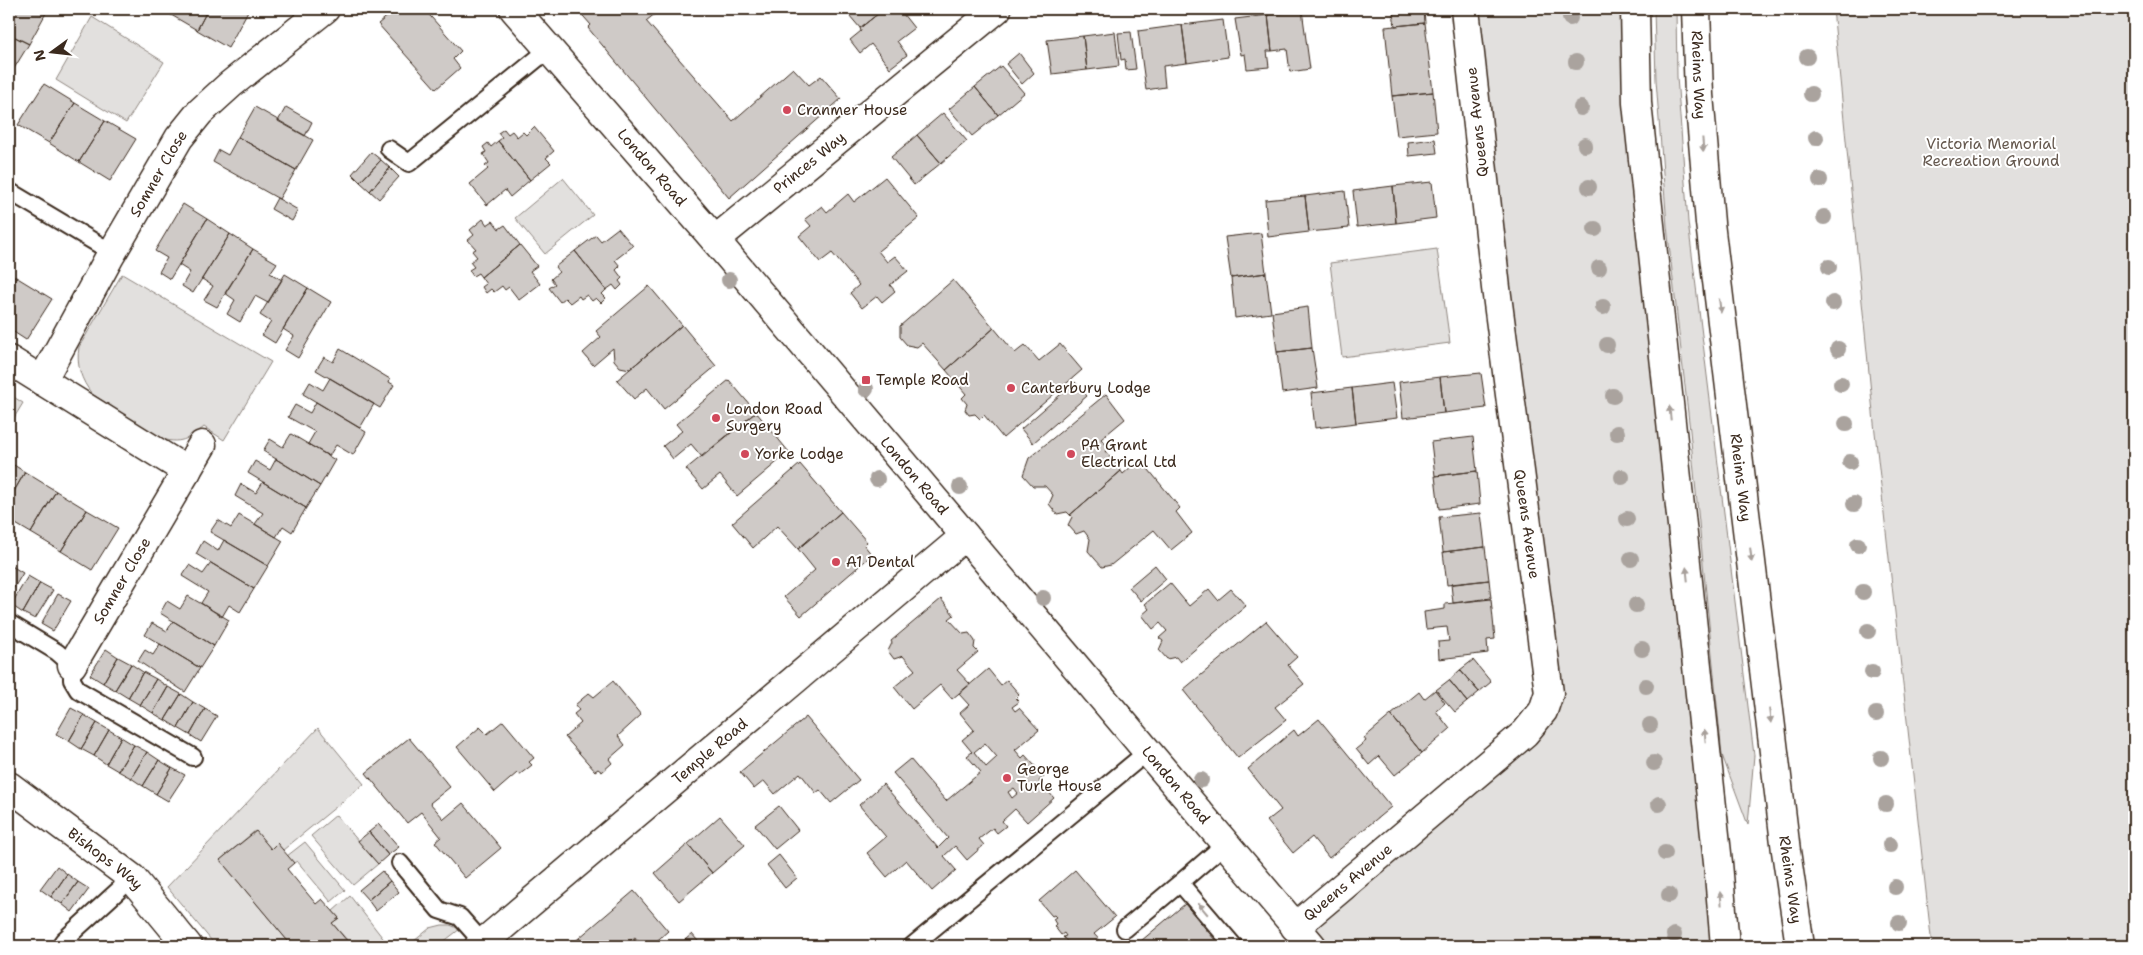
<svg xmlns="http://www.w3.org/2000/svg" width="2143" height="955" viewBox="0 0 2143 955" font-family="'Shantell Sans',sans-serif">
  <rect width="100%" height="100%" fill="#fff"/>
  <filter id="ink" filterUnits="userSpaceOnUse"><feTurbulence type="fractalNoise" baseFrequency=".02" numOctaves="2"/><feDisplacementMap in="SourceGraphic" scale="10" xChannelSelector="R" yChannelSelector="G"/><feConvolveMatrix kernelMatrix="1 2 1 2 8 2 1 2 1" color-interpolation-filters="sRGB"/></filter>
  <g filter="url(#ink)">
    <path fill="#e2e0de" stroke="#8e857e" d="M1465,9H1635L1725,946H1312L1295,927L1525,733L1547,686Z
      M1654,9H1676L1677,77L1688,222L1754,755L1748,825L1722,755L1690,431L1667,226L1656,80Z
      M1833,9H2134V946H1932L1874,423Z
      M92,17L164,62L126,123L56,80Z
      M563,178L593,215L545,254L515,218Z
      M1437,249L1450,343L1342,357L1330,263Z
      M122,274L271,362L224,440L204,427C189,439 179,445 160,438L92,394C81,380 76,365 79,347Z
      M9,394L23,403L9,426Z
      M318,728L364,784L283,850L277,844L271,849L255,831L220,860L292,946H216L167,887Z
      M336,815L378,864L353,885L311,836Z
      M305,842L345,890L331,902L297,861L294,863L287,856Z
      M350,896L389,946H343L348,941L332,923L339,918L333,911Z
      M442,925H450L460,929L438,946H408L430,928Z"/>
    <path fill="#cfcac7" stroke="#3b2a1e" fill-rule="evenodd" d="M9,9H38L46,13L29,44L9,34Z
      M168,9H208L197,30L166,12Z
      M208,9H249L228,48L197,30Z
      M396,9H424L461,51L453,59L460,68L436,89L378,24Z
      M577,9H661L646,21L733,121L793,68L809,85L821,76L841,99L729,198L588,28L591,25Z
      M844,9H884L860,28Z
      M884,9H899L914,28L897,41L907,55L890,68L871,44L860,53L850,40L861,31L860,28Z
      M1424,9L1425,23L1395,26L1393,12Z
      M1302,10L1310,69L1290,72L1287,49L1272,51L1268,15Z
      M1268,15L1272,51H1267L1269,67L1247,69L1245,54L1241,55L1235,19Z
      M1223,20L1228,57L1187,63L1182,25Z
      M1425,23L1433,92L1392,96L1385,27Z
      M1182,25L1187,63L1163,66L1165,87L1146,90L1138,31Z
      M1115,32L1119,66L1087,70L1083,36Z
      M1131,32L1136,69L1126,70L1125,59L1121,60L1118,33Z
      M9,34L29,44L10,75L9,74Z
      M1083,36L1087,70L1052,74L1047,40Z
      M1019,53L1034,73L1022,84L1006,64Z
      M1001,66L1024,93L998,115L975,87Z
      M44,84L75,103L49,143L18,125Z
      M975,87L998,115L972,136L949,109Z
      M1433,92L1437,132L1397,136L1392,96Z
      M75,103L105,121L79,162L49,143Z
      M255,107L313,140L296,170L238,137Z
      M286,107L312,122L305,136L278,121Z
      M943,113L967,141L941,163L917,135Z
      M105,121L136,139L110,181L79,162Z
      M534,127L554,151L546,158L551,163L530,180L498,141L502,138L498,133L504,129L508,134L512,131L517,137L523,132L526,135Z
      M917,135L941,163L914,185L891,157Z
      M238,137L296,170L279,199L213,162L219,150L228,155Z
      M1435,139L1437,153L1409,156L1408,142Z
      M498,141L530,180L510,197L505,190L487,205L470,184L488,169L485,166L489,163L483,154L486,152L483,147L488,143L491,147Z
      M371,152L381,160L360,182L352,174Z
      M381,160L390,168L370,191L360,182Z
      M390,168L399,177L379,199L370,191Z
      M885,177L919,218L878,251L887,262L895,256L908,271L890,285L895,291L882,302L877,296L862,308L850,293L859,285L832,253L820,262L799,236L811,226L805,219L822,206L827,212L848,194L854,202Z
      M1432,182L1436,218L1396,223L1393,186Z
      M1393,186L1396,223L1357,227L1353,191Z
      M1345,191L1349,228L1309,232L1305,196Z
      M1305,196L1309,232L1268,237L1265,200Z
      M277,198L298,210L292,221L271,209Z
      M183,204L207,219L170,279L159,272L167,258L155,251Z
      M207,219L230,234L193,293L182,286L190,272L179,265Z
      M483,219L487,225L493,221L499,229L505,225L520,245L481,277L478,273L473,276L469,270L474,267L470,262L477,257L472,251L476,249L468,240L474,235L470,230Z
      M618,228L633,246L615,260L620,266L616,270L622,278L619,281L622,285L617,290L613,285L606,290L575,251L596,235L601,241Z
      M1261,233L1266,273L1231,278L1225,237Z
      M230,234L253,249L217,307L204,300L213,286L202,279Z
      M520,245L537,266L530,271L540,284L519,300L509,287L505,290L502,286L494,292L491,289L486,293L482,287L486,284L481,277Z
      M253,249L277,263L270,273L282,280L268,303L255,296L240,322L227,314L235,300L225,293Z
      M575,251L606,290L602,294L606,298L601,303L596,298L592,301L587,295L581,299L579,296L570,303L565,298L560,302L549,288L555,284L551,279L559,272L555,267Z
      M9,273L16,277L9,289Z
      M1266,273L1271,313L1235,318L1231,278Z
      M285,274L308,288L275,343L262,335L271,322L260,315Z
      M16,277L52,299L26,340L9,329V289Z
      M953,280L994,328L946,370L922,343L917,347L907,345L900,337V326Z
      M649,286L682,325L630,369L620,367L614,360L613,348L593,365L583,353L601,337L596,331Z
      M308,288L331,302L298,358L285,350L294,336L283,329Z
      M1308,307L1312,348L1277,352L1272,312Z
      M682,325L716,366L664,409L647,388L634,399L617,380Z
      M994,328L1015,353L1025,345L1039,361L1060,344L1082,370L1003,438L984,415L980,419L975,414L969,415L965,410L967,404L962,398L966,394L946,370Z
      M1312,348L1318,388L1282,393L1277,352Z
      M340,349L390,379L389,382L394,385L380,408L316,370L324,357L333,362Z
      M1481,373L1486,408L1444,413L1440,377Z
      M1440,377L1444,413L1403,418L1399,382Z
      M330,378L374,404L360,428L303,394L310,382L323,390Z
      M729,380L756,412L702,457L691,444L673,459L663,446L682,431L676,424Z
      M1075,382L1087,396L1033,443L1021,429Z
      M1392,383L1397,418L1356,423L1352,388Z
      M1352,388L1356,423L1315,428L1311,393Z
      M1106,394L1125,419L1101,439L1109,448L1105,451L1121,471L1070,515L1067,512L1057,514L1049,504L1053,495L1045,486H1033L1023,475L1029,458Z
      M316,402L366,432L353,455L336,445L329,456L308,444L315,432L288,417L295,405L310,413Z
      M756,412L789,452L737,496L720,475L703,489L686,469Z
      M291,434L335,460L320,486L263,451L270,439L283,447Z
      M1473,437L1477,471L1435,476L1431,442Z
      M276,459L320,486L306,508L248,473L255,461L270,470Z
      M1140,459L1180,508L1176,512L1192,533L1171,550L1154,530L1111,565L1102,567L1088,551L1090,539L1084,531L1076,534L1068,525L1072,517L1070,515L1121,471L1123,474Z
      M9,462L25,472L9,500Z
      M800,464L841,512L798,549L777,526L753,548L732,523Z
      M1477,471L1480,504L1439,509L1435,476Z
      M25,472L56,491L31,533L9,520V500Z
      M263,482L306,508L292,532L283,526L276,537L255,524L263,513L235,496L241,484L256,493Z
      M56,491L87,510L61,551L31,533Z
      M87,510L118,528L92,570L61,551Z
      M841,512L867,542L864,545L872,555L801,616L784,597L815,570L798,549Z
      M1481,513L1485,547L1443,552L1439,517Z
      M239,515L283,541L268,566L210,532L218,520L231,528Z
      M224,540L268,566L254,589L196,554L203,541L218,551Z
      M1485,547L1489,580L1447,585L1443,552Z
      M211,563L254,589L240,612L229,605L222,617L201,603L208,592L182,576L189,565L203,574Z
      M10,565L23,573L9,596V567Z
      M1155,565L1166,579L1141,601L1129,587Z
      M28,576L40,583L23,613L11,605Z
      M1489,580L1491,598L1453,603L1451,584Z
      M40,583L53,590L35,619L23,613Z
      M1170,583L1189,606L1209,589L1218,600L1231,589L1246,606L1180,662L1176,657L1167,659L1159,650L1163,641L1159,638L1167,631L1160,623L1153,629L1142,615L1149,609L1145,604Z
      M58,594L71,601L53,631L41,624Z
      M188,596L229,620L214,646L160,613L167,601L180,609Z
      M941,599L954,615L949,619L963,634L969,633L975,641L974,648L978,652L957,670L970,684L952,699L940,685L912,709L894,687L915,670L903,656L894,659L888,651L892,643L891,641Z
      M1491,599L1495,639L1487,640L1488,653L1439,659L1438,642L1449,641L1447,627L1426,629L1424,612L1445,609V604Z
      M173,621L214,646L200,668L145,635L152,623L167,631Z
      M1266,621L1297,657L1288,665L1304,684L1275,707L1286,720L1238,758L1183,690Z
      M160,644L200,668L185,692L138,661L145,650L153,655Z
      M106,649L118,657L103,683L90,675Z
      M118,657L131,664L115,690L103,683Z
      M1473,660L1491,682L1479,692L1460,670Z
      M131,664L143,672L128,698L115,690Z
      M988,669L1001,685L1007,680L1019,694L1015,698L1019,702L1012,707L1015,711L1019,708L1039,730L1015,750L1022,758L1025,755L1044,776L1039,781L1054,798L1027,822L1015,809L1002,821L1006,826L997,833L993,828L979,839L984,845L967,860L955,846L944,856L956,870L932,891L906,860L887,877L867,853L886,837L859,805L883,784L938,848L948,838L893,773L910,759L946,801L981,772L967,756L972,752L962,740L974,730L960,713L969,705L959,694ZM985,743L997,757L986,767L974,752ZM1014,788L1018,793L1012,798L1008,792Z
      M1460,670L1479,692L1467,702L1449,680Z
      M143,672L156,679L140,705L128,698Z
      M156,679L168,687L153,713L140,705Z
      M1449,680L1467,702L1455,712L1436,690Z
      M613,681L641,715L618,736L625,745L609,759L612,763L602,772L598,769L595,771L565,737L581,723L574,714L579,710L575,705L589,693L594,697Z
      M168,687L181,694L165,720L153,713Z
      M1435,690L1445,703L1436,711L1450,729L1422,753L1391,715L1419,692L1424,699Z
      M181,694L193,702L178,728L165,720Z
      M193,702L205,709L190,735L178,728Z
      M71,708L84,715L69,741L56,734Z
      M205,709L217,716L201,742L190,735Z
      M84,715L97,723L81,749L69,741Z
      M1391,715L1422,753L1395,775L1379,756L1369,765L1356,749L1366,741L1364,738Z
      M806,717L859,780L831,803L820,790L816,793L800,773L775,794L764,781L754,789L740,772Z
      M1319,719L1391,807L1329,858L1312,837L1293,853L1267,821L1281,810L1248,769L1294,730L1298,736Z
      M503,721L534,758L529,762L532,765L519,775L517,773L495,792L457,747L480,727L487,734Z
      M97,723L109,730L94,756L81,749Z
      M109,730L121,737L106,764L94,756Z
      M121,737L134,745L118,771L106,764Z
      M409,738L450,787L430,803L444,819L463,803L501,848L465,878L435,842L441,837L421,812L407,823L366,773Z
      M134,745L147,752L131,778L118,771Z
      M147,752L159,760L143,786L131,778Z
      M159,760L172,768L156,794L143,786Z
      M172,768L185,775L168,801L156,794Z
      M779,806L798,830L775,849L755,825Z
      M720,816L745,845L712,873L688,844Z
      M379,824L399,847L388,855L369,832Z
      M256,831L271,849L277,843L294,863L287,869L316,904L322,899L339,918L332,923L348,942L343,946H292L220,860Z
      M369,832L388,855L378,864L358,841Z
      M688,844L712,873L679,901L655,873Z
      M779,855L797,878L785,888L767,865Z
      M57,866L67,874L51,897L40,889Z
      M1075,870L1115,917L1094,934L1105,946H1075L1072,944L1070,945L1063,937L1066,936L1064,933L1061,935L1054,926L1056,924L1053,919L1056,917L1054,915L1052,916L1039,901Z
      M382,871L390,881L368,900L359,890Z
      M67,874L78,882L62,904L51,897Z
      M390,881L399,892L376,911L368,900Z
      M78,882L89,889L72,912L62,904Z
      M634,891L668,931L651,946H642L635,937L624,946H587L579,938Z
      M1185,904L1220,946H1135Z
      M692,934L702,946H680L679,945Z
      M579,938L587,946H569L573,943Z"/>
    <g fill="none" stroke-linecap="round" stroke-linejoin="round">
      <g stroke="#3b2a1e" stroke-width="20">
        <path id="lane" d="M389,149L409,163L549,49
          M9,191L113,253
          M9,623L57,652L72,665V680L78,690L193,757
          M1225,844L1180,883L1234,946
          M400,863L439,910L460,917L483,943
          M1125,929L1180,883
          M63,941L132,878
          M912,946L1147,752"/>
      </g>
      <g stroke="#3b2a1e" stroke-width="31">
        <g id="street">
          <path id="s1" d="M715,240L997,9"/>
          <path d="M9,360L187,471"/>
          <path id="s2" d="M42,381L109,258L179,138L200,112L231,84L325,9"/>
          <path id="s3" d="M72,665L202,445"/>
          <path id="s4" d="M9,786L132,878L188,946"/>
          <path id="s5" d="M1295,927L1525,733L1543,711L1549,693L1496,288L1465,9"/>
          <path id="s6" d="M479,946L965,536"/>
        </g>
      </g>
      <g stroke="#3b2a1e" stroke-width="31">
        <g id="secondary">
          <path id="s7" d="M514,9L715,240L1312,946"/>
        </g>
      </g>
      <g stroke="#3b2a1e" stroke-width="31">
        <g id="primary">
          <path d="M1635,9L1637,103L1718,863L1725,946"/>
          <path id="s8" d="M1696,9L1699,95L1710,223L1786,851L1800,946"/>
        </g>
      </g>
      <use href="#lane" stroke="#fff" stroke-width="16"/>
      <use href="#street" stroke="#fff" stroke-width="28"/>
      <use href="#secondary" stroke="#fff" stroke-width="28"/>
      <use href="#primary" stroke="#fff" stroke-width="28"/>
    </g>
    <g fill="#aaa39e">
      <circle cx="1570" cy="18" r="8"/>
      <circle cx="1807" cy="57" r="8"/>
      <circle cx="1576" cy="62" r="8"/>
      <circle cx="1811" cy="94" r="8"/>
      <circle cx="1581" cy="108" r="8"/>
      <circle cx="1816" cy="138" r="8"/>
      <circle cx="1585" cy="145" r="8"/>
      <circle cx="1820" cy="180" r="8"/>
      <circle cx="1589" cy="187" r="8"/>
      <circle cx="1824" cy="217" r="8"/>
      <circle cx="1595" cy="229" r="8"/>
      <circle cx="1829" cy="267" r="8"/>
      <circle cx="1599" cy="268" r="8"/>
      <circle cx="729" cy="280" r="8"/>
      <circle cx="1833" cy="303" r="8"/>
      <circle cx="1603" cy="307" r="8"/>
      <circle cx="1607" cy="345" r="8"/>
      <circle cx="1838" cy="349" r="8"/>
      <circle cx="1841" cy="384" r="8"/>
      <circle cx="866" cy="389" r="8"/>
      <circle cx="1613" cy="396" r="8"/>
      <circle cx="1846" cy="424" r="8"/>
      <circle cx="1617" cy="433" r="8"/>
      <circle cx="1850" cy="462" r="8"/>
      <circle cx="1622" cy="477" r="8"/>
      <circle cx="877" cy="479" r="8"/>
      <circle cx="960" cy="487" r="8"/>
      <circle cx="1854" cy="504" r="8"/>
      <circle cx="1627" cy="519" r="8"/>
      <circle cx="1858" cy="545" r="8"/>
      <circle cx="1631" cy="559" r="8"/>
      <circle cx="1863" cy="592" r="8"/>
      <circle cx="1043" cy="598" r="8"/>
      <circle cx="1636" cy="605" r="8"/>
      <circle cx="1868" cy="631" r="8"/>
      <circle cx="1642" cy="649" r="8"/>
      <circle cx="1872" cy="672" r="8"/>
      <circle cx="1646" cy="686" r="8"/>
      <circle cx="1876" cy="714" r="8"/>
      <circle cx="1650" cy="725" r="8"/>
      <circle cx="1881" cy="758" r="8"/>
      <circle cx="1654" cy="763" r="8"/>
      <circle cx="1201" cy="780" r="8"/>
      <circle cx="1659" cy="804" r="8"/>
      <circle cx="1886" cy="804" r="8"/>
      <circle cx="1890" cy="845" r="8"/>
      <circle cx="1665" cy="853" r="8"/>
      <circle cx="1895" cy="887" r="8"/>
      <circle cx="1669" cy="895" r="8"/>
      <circle cx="1899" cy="923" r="8"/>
      <circle cx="1674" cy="935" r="8"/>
    </g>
    <defs><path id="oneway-solid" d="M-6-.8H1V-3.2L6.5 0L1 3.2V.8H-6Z" transform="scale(1.25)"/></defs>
    <g fill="#a79f9a">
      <use href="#oneway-solid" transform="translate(1703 145) rotate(85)"/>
      <use href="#oneway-solid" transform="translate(1720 306) rotate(83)"/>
      <use href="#oneway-solid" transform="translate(1670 413) rotate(-96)"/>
      <use href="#oneway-solid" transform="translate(1751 555) rotate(83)"/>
      <use href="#oneway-solid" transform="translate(1687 574) rotate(-96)"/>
      <use href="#oneway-solid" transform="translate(1770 716) rotate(83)"/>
      <use href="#oneway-solid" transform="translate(1705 736) rotate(-96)"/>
      <use href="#oneway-solid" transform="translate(1721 898) rotate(-95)"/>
      <use href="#oneway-solid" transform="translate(1203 909) rotate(-130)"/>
    </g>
  </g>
  <g fill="#d1495b" stroke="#fff" stroke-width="2">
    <circle cx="787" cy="110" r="5"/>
    <rect x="861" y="375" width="10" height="10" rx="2.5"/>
    <circle cx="1011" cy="388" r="5"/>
    <circle cx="716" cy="418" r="5"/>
    <circle cx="745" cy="454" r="5"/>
    <circle cx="1071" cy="454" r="5"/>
    <circle cx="836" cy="562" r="5"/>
    <circle cx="1007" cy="778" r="5"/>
  </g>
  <g text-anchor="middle" stroke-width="4" stroke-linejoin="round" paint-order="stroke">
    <g font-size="15" fill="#3b2a1e" stroke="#fff">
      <text dy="5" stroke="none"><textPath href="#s8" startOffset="66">Rheims Way</textPath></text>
      <text transform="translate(1477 122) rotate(-96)" y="5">Queens Avenue</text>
      <text dy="5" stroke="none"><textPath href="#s1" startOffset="122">Princes Way</textPath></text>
      <text dy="5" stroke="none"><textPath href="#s7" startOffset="210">London Road</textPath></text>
      <text dy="5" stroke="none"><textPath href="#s2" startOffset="238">Somner Close</textPath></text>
      <text dy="5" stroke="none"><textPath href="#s7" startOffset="615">London Road</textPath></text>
      <text dy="5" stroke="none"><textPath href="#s8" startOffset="471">Rheims Way</textPath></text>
      <text transform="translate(1527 524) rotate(82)" y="5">Queens Avenue</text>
      <text dy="5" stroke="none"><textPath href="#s3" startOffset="98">Somner Close</textPath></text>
      <text dy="5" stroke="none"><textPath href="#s6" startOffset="302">Temple Road</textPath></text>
      <text dy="5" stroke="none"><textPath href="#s7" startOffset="1020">London Road</textPath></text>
      <text dy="5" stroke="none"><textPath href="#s4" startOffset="121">Bishops Way</textPath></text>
      <text dy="5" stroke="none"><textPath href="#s8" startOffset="876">Rheims Way</textPath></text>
      <text dy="5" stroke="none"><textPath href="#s5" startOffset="69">Queens Avenue</textPath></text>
    </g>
    <g font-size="15" fill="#3b2a1e" stroke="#fff" text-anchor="start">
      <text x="797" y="115">Cranmer House</text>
      <text x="876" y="385">Temple Road</text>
      <text x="1021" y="393">Canterbury Lodge</text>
      <text x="726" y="414">London Road<tspan x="726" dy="17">Surgery</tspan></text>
      <text x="1081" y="450">PA Grant<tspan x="1081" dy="17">Electrical Ltd</tspan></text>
      <text x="755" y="459">Yorke Lodge</text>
      <text x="846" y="567">A1 Dental</text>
      <text x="1017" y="774">George<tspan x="1017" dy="17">Turle House</tspan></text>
    </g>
    <g font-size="15" fill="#65584e" stroke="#fff">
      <text x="1991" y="149">Victoria Memorial<tspan x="1991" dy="17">Recreation Ground</tspan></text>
    </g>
  </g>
  <rect width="2143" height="955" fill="none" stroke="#fff" stroke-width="30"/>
  <rect x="15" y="15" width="2113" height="925" fill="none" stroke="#3b2a1e" stroke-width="2" filter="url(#ink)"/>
  <g transform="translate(52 52) rotate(255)" stroke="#ffffff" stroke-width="4" paint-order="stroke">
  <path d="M0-4L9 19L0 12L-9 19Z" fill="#3b2a1e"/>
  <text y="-8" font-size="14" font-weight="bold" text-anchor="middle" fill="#3b2a1e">N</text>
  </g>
</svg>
